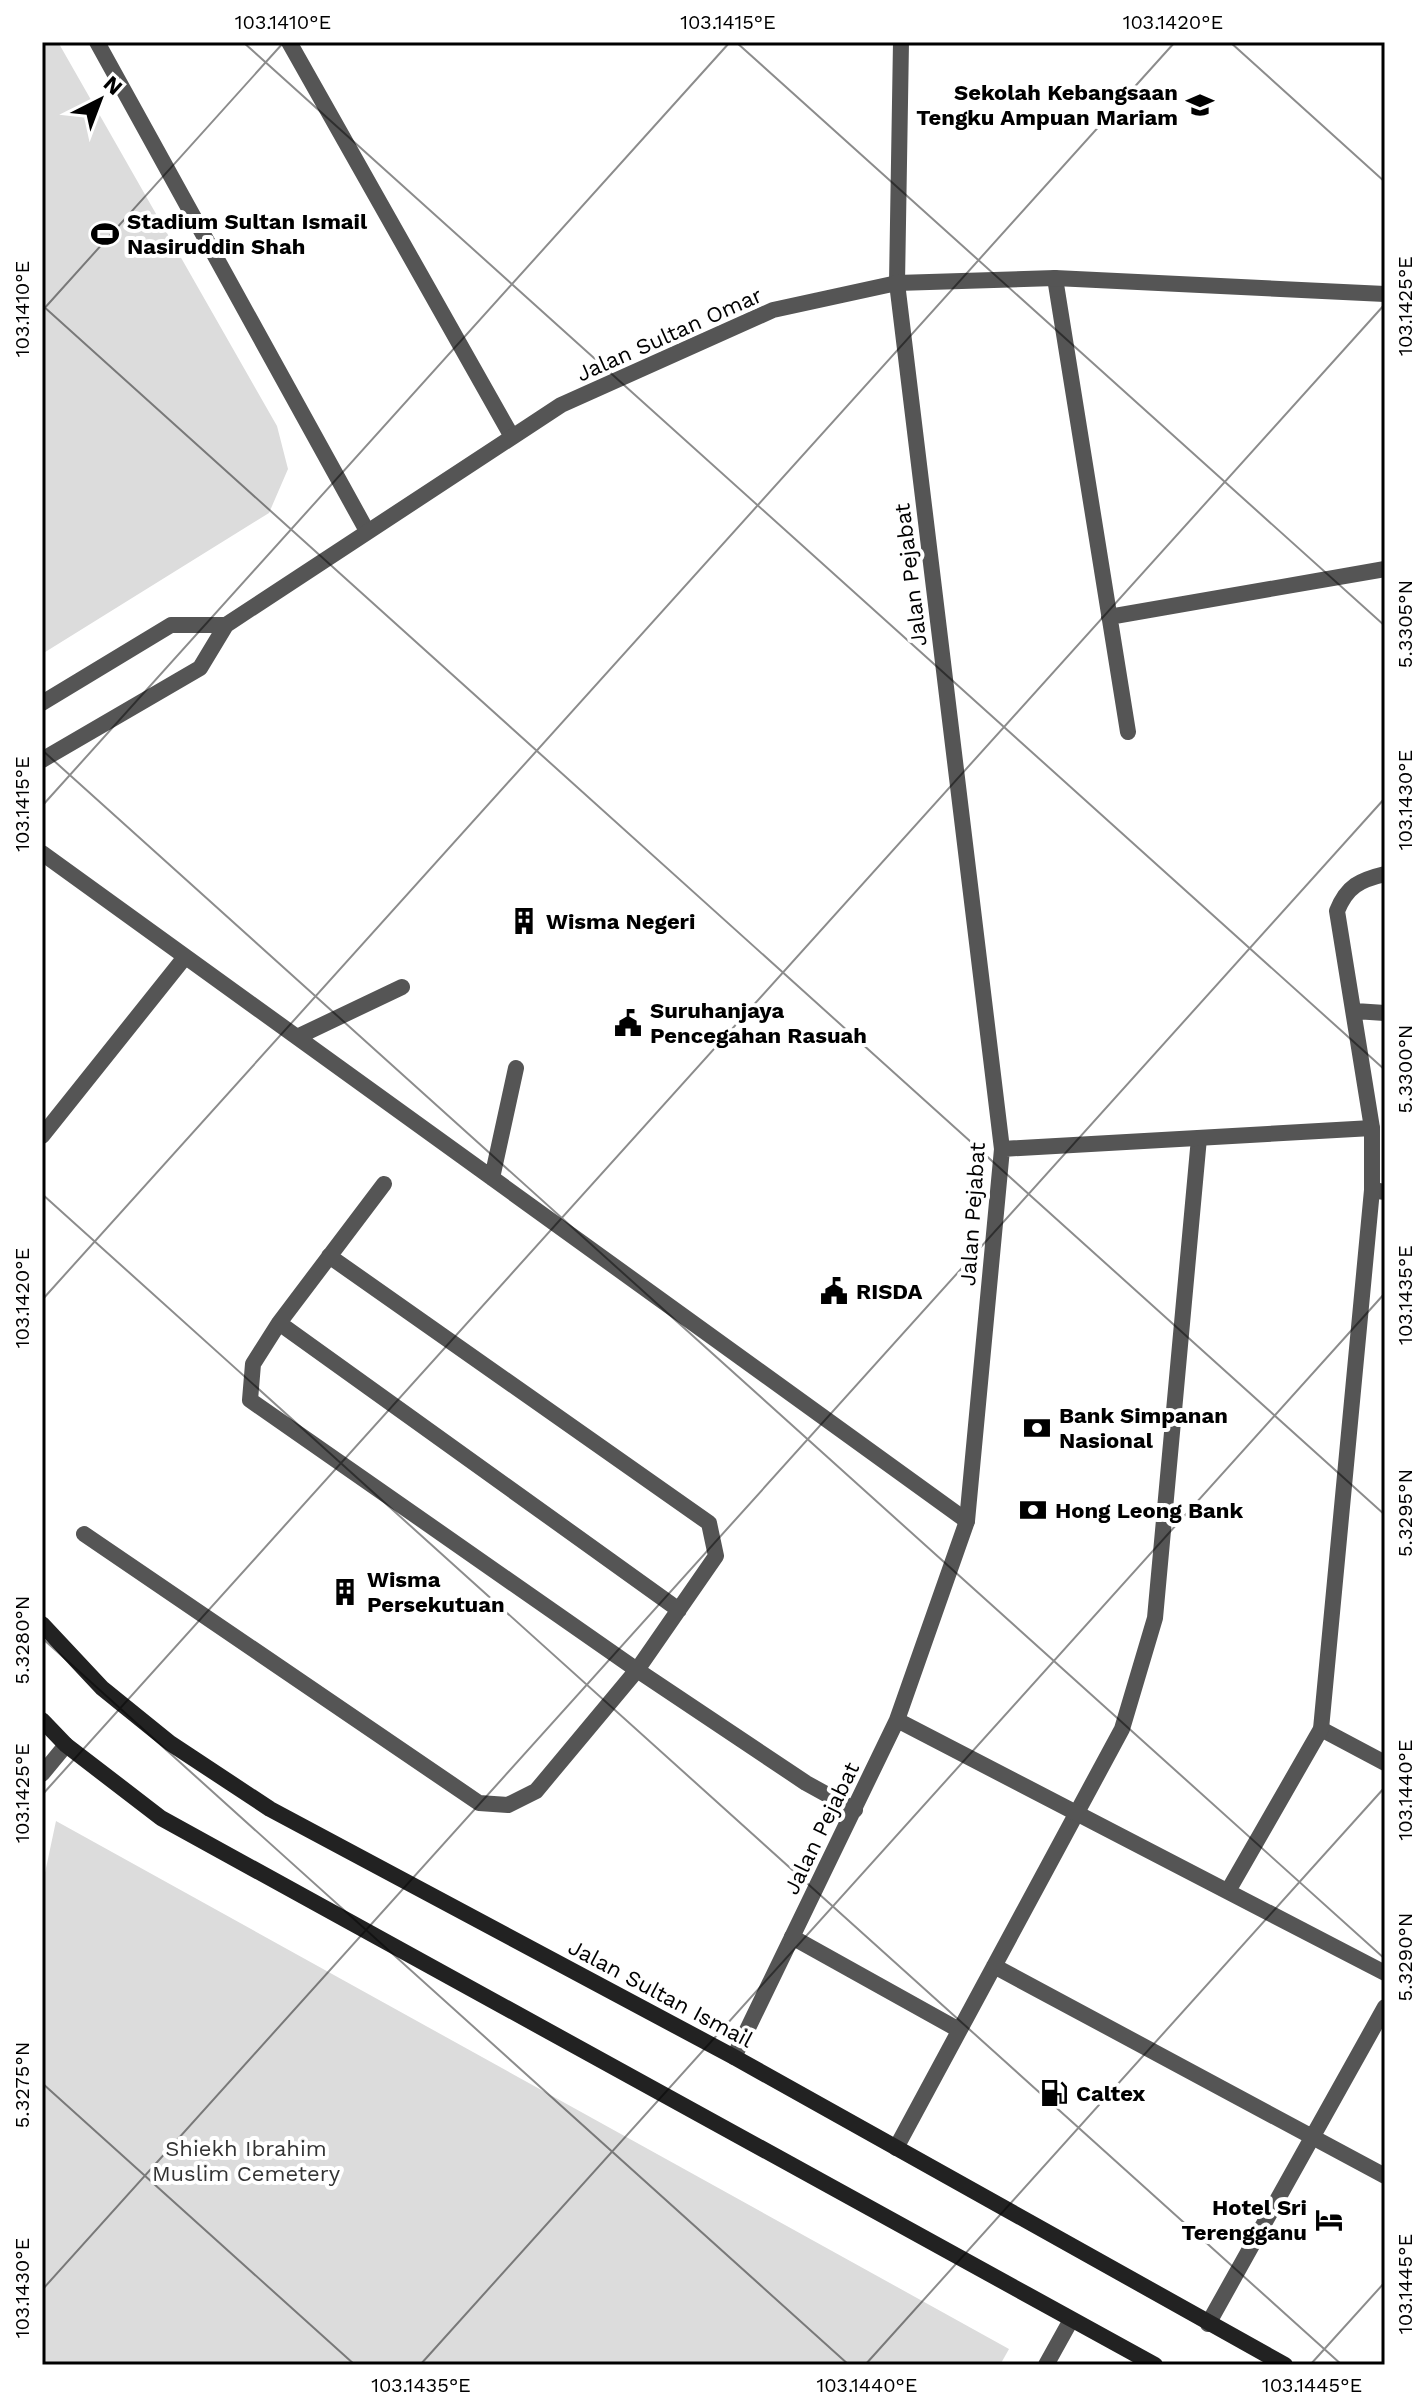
<svg xmlns="http://www.w3.org/2000/svg" width="1427" height="2407" viewBox="0 0 1427 2407" font-family="'Work Sans',sans-serif">
  <rect width="100%" height="100%" fill="#fff"/>
  <path fill="#dcdcdc" d="M42,42H58L277,426L288,469L269,513L42,654Z
    M56,1821L1009,2349L1000,2365H42V1887Z"/>
  <g fill="none" stroke-linecap="round" stroke-linejoin="round">
    <path stroke="#555" stroke-width="16" d="M97,42L367,531
      M289,42L511,435
      M1055,278L1128,732
      M897,283L901,42
      M1109,617L1385,569
      M42,853L967,1521
      M1355,1011L1385,1013
      M297,1037L402,987
      M1372,1128L1337,911C1347,886 1360,880 1385,874
      M42,1136L185,957
      M492,1178L516,1068
      M384,1184L279,1323L253,1364L250,1400L637,1670L806,1783L855,1810
      M1372,1190L1385,1192
      M279,1323L679,1610
      M84,1534L479,1803L508,1805L536,1791L637,1670L716,1556L709,1523L329,1256
      M1321,1729L1385,1763
      M792,1937L959,2030
      M994,1966L1385,2176
      M896,2148L1122,1729L1155,1618L1199,1138
      M1208,2324L1385,2007"/>
    <path stroke="#555" stroke-width="16" d="M42,703L171,625H226
      M42,760L200,668L226,625L561,405L773,310L897,283L1055,278L1385,294
      M1002,1149L1372,1128V1190L1321,1729L1228,1891
      M897,1720L1385,1973
      M42,1774L66,1745
      M734,2057L897,1720L967,1521L1002,1149L897,283
      M1046,2365L1071,2320"/>
    <path stroke="#222" stroke-width="16" d="M42,1624L102,1688L170,1743L270,1809L734,2057L1285,2365
      M42,1720L66,1745L161,1818L1155,2365"/>
  </g>
  <path fill="none" stroke="#000" stroke-width="2" stroke-opacity="0.45" d="M243,42L1385,1070M736,42L1385,626M1230,42L1385,182M42,305L1385,1515M42,311L284,42M42,750L1385,1959M42,806L730,42M42,1194L1342,2365M42,1300L1175,42M42,1638L849,2365M42,1795L1385,304M42,2083L355,2365M42,2290L1385,798M420,2365L1385,1293M865,2365L1385,1787M1310,2365L1385,2282"/>
  <defs>
    <g id="school-bare" transform="scale(2.16)"><path d="M0-5L7-2L0 1L-7-2ZM-4 1L0 2.5L4 1V4Q0 6-4 4Z" fill="#000" stroke="#fff" stroke-width="2.5" paint-order="stroke"/></g>
    <g id="stadium-bare" transform="scale(2.16)"><path d="M0-5a6.5 5 0 1 0 0 10a6.5 5 0 1 0 0-10ZM-3.5-1.8h7v3.6h-7Z" fill="#000" stroke="#fff" stroke-width="2.5" paint-order="stroke"/></g>
    <g id="building-bare" transform="scale(2.16)"><path d="M-4-6H4V6H1V3H-1V6H-4ZM-2.5-4.3h1.7v1.8h-1.7ZM.8-4.3h1.7v1.8H.8ZM-2.5-1h1.7V.8h-1.7ZM.8-1h1.7V.8H.8Z" fill="#000" stroke="#fff" stroke-width="2.5" paint-order="stroke"/></g>
    <g id="civic-bare" transform="scale(2.16)"><path d="M-.6-6.5H3V-4.5H.6V-3L4-1V1h2V6H-6V1h2V-1L-.6-3ZM-1.2 2.5V6h2.4V2.5Z" fill="#000" stroke="#fff" stroke-width="2.5" paint-order="stroke"/></g>
    <g id="bank-bare" transform="scale(2.16)"><path d="M-6-4H6V4H-6ZM0-2.3a2.3 2.3 0 1 0 0 4.6a2.3 2.3 0 1 0 0-4.6Z" fill="#000" stroke="#fff" stroke-width="2.5" paint-order="stroke"/></g>
    <g id="fuel-bare" transform="scale(2.16)"><path d="M-5.5-6h7V0h2V4h1.3V-2.5L3-4.5l.8-.8L6-3V5H2.5V1h-1V6h-7ZM-4.2-4.7v3.2H.2V-4.7Z" fill="#000" stroke="#fff" stroke-width="2.5" paint-order="stroke"/></g>
    <g id="hotel-bare" transform="scale(2.16)"><path d="M-6-4.5h1.5V1H6V5H4.5V3h-9V5H-6ZM-4 0a1.8 1.8 0 1 1 3.6 0ZM.5 0V-2.5h3Q6-2.5 6 0Z" fill="#000" stroke="#fff" stroke-width="2.5" paint-order="stroke"/></g>
  </defs>
  <g fill-rule="evenodd">
    <use href="#school-bare" x="1200" y="105"/>
    <use href="#stadium-bare" x="105" y="234"/>
    <use href="#building-bare" x="524" y="921"/>
    <use href="#civic-bare" x="628" y="1023"/>
    <use href="#civic-bare" x="834" y="1291"/>
    <use href="#bank-bare" x="1037" y="1428"/>
    <use href="#bank-bare" x="1033" y="1510"/>
    <use href="#building-bare" x="345" y="1592"/>
    <use href="#fuel-bare" x="1054" y="2093"/>
    <use href="#hotel-bare" x="1329" y="2220"/>
  </g>
  <g text-anchor="middle" stroke-width="8" stroke-linejoin="round" paint-order="stroke">
    <g font-size="22" font-weight="bold" fill="#000" stroke="#fff" text-anchor="start">
      <text x="1178" y="100" text-anchor="end">Sekolah Kebangsaan<tspan x="1178" dy="25">Tengku Ampuan Mariam</tspan></text>
      <text x="127" y="229">Stadium Sultan Ismail<tspan x="127" dy="25">Nasiruddin Shah</tspan></text>
      <text x="546" y="929">Wisma Negeri</text>
      <text x="650" y="1018">Suruhanjaya<tspan x="650" dy="25">Pencegahan Rasuah</tspan></text>
      <text x="856" y="1299">RISDA</text>
      <text x="1059" y="1423">Bank Simpanan<tspan x="1059" dy="25">Nasional</tspan></text>
      <text x="1055" y="1518">Hong Leong Bank</text>
      <text x="367" y="1587">Wisma<tspan x="367" dy="25">Persekutuan</tspan></text>
      <text x="1076" y="2101">Caltex</text>
      <text x="1307" y="2215" text-anchor="end">Hotel Sri<tspan x="1307" dy="25">Terengganu</tspan></text>
    </g>
    <g font-size="22" fill="#000" stroke="#fff">
      <text transform="translate(669 334) rotate(-24)" y="8">Jalan Sultan Omar</text>
      <text transform="translate(910 575) rotate(-97)" y="8">Jalan Pejabat</text>
      <text transform="translate(972 1214) rotate(-86)" y="8">Jalan Pejabat</text>
      <text transform="translate(821 1828) rotate(-64)" y="8">Jalan Pejabat</text>
      <text transform="translate(661 1993) rotate(28)" y="8">Jalan Sultan Ismail</text>
    </g>
    <g font-size="22" fill="#333" stroke="#fff">
      <text x="246" y="2156">Shiekh Ibrahim<tspan x="246" dy="25">Muslim Cemetery</tspan></text>
    </g>
  </g>
  <rect width="1427" height="2407" fill="none" stroke="#ffffff" stroke-width="88"/>
  <g transform="translate(100 100) rotate(42)" stroke="#ffffff" stroke-width="6" paint-order="stroke">
  <path d="M0-6L14 30L0 20L-14 30Z" fill="#000000"/>
  <text y="-12" font-size="22" font-weight="bold" text-anchor="middle" fill="#000000">N</text>
  </g>
  <rect x="44" y="44" width="1339" height="2319" fill="none" stroke="#000" stroke-width="3"/>
  <g font-size="20" text-anchor="middle" fill="#000">
    <text x="283" y="29">103.1410°E</text>
    <text x="728" y="29">103.1415°E</text>
    <text x="1173" y="29">103.1420°E</text>
    <text transform="translate(1405 306) rotate(-90)" y="7">103.1425°E</text>
    <text transform="translate(22 309) rotate(-90)" y="7">103.1410°E</text>
    <text transform="translate(1405 624) rotate(-90)" y="7">5.3305°N</text>
    <text transform="translate(1405 800) rotate(-90)" y="7">103.1430°E</text>
    <text transform="translate(22 804) rotate(-90)" y="7">103.1415°E</text>
    <text transform="translate(1405 1069) rotate(-90)" y="7">5.3300°N</text>
    <text transform="translate(1405 1295) rotate(-90)" y="7">103.1435°E</text>
    <text transform="translate(22 1298) rotate(-90)" y="7">103.1420°E</text>
    <text transform="translate(1405 1513) rotate(-90)" y="7">5.3295°N</text>
    <text transform="translate(22 1640) rotate(-90)" y="7">5.3280°N</text>
    <text transform="translate(1405 1790) rotate(-90)" y="7">103.1440°E</text>
    <text transform="translate(22 1793) rotate(-90)" y="7">103.1425°E</text>
    <text transform="translate(1405 1957) rotate(-90)" y="7">5.3290°N</text>
    <text transform="translate(22 2085) rotate(-90)" y="7">5.3275°N</text>
    <text transform="translate(1405 2284) rotate(-90)" y="7">103.1445°E</text>
    <text transform="translate(22 2288) rotate(-90)" y="7">103.1430°E</text>
    <text x="421" y="2392">103.1435°E</text>
    <text x="867" y="2392">103.1440°E</text>
    <text x="1312" y="2392">103.1445°E</text>
  </g>
</svg>
